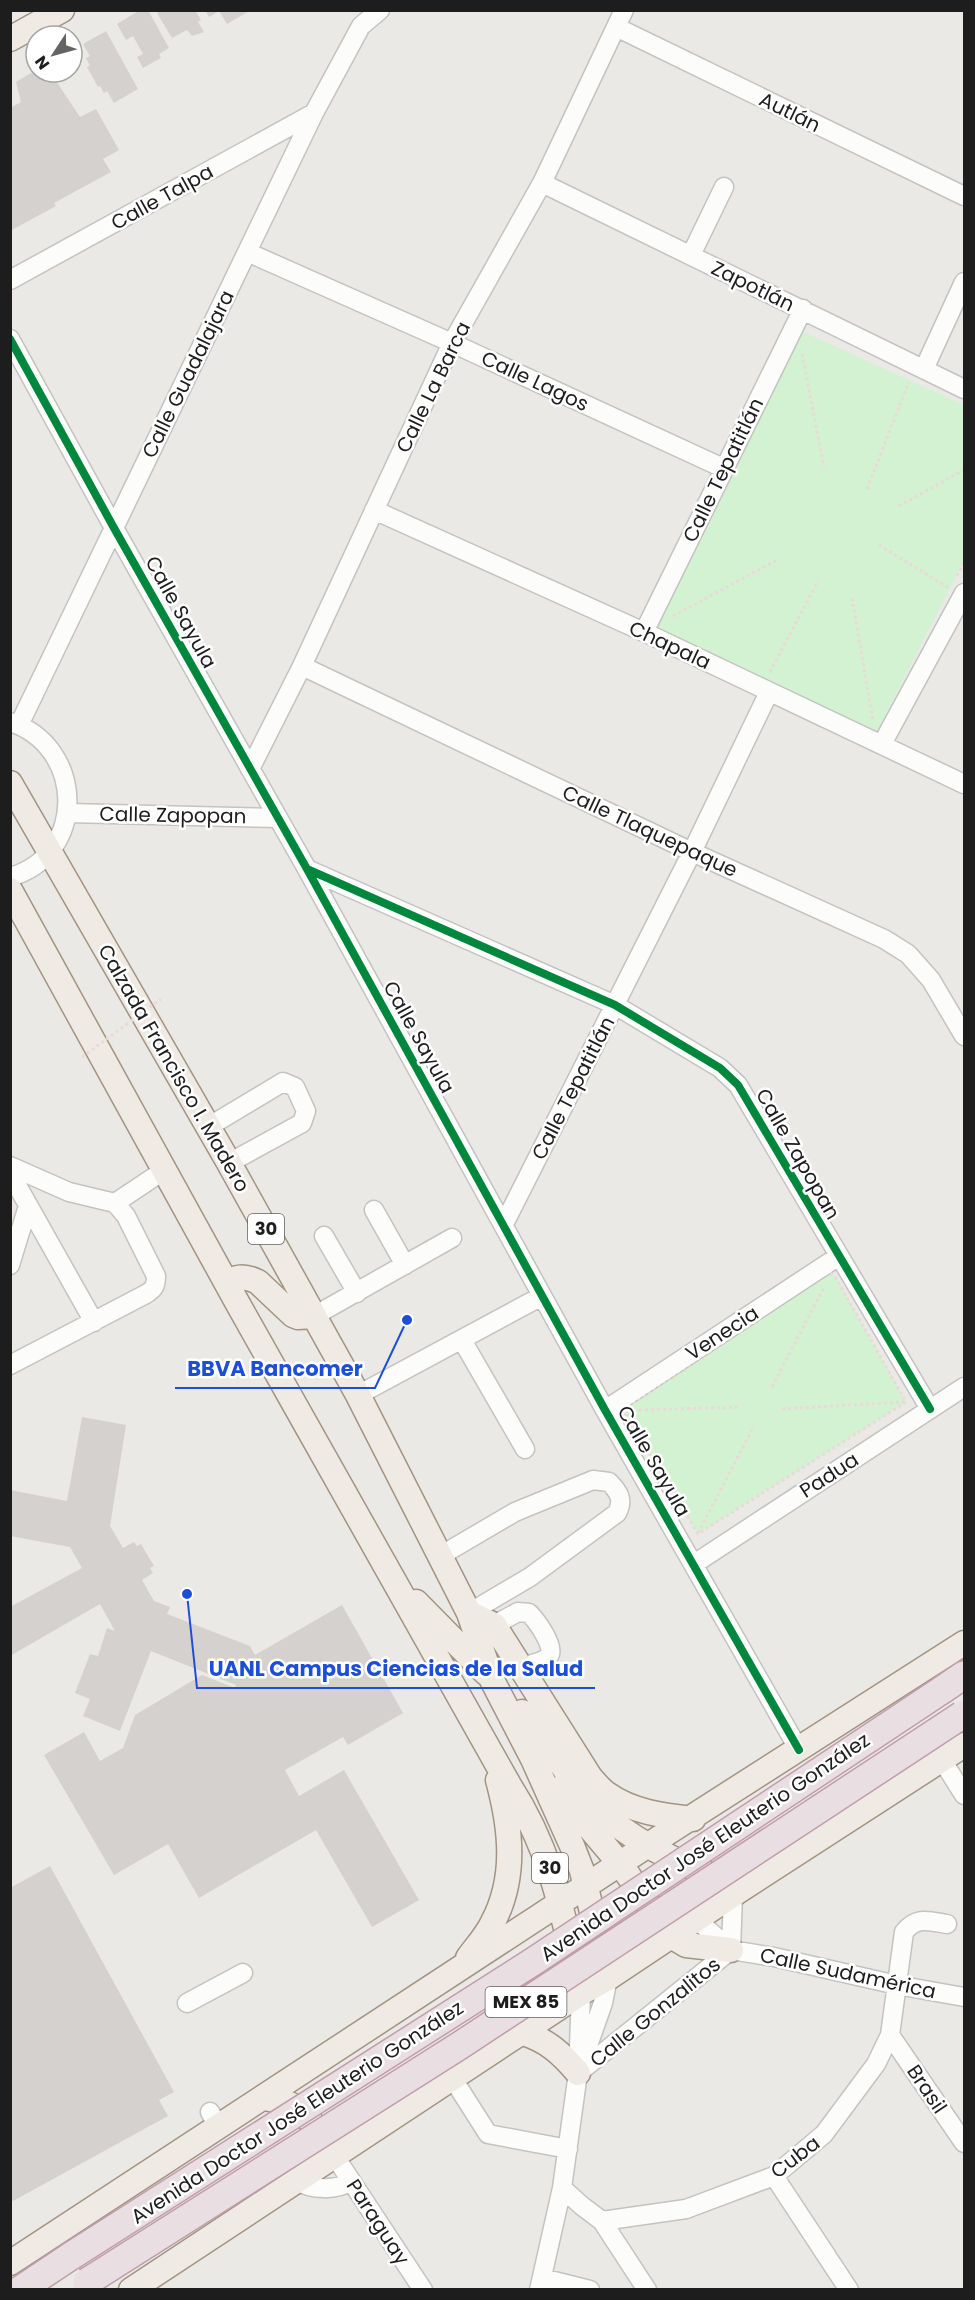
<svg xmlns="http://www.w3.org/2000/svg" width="975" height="2300" viewBox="0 0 975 2300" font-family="Poppins,sans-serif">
  <rect width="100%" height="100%" fill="#ebe9e6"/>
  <path fill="#d3f2d1" d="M797,329L964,405V561L876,733L652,628Z
    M824,1274H831L836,1278L906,1402L698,1534L624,1411L626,1407Z"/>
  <path fill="#d4d1ce" d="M140,10H148L169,48L159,54L161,58L143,68L137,57L143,54L133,36L126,40L117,24Z
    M160,10H195L201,20L198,22L204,32L192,36L187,30L172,38L157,13Z
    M205,10H251L227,24L219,11L209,17Z
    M106,31L138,89L114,103L107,91L104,93L100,86L98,87L87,67L90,66L86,58L90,56L83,44Z
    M36,70L50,72L80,117L96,109L119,150L103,159L111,172L54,203L56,206L10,231V108L21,102L16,82Z
    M82,1417L126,1425L110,1526L123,1548L134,1542L137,1546L141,1544L154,1566L150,1568L153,1573L142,1580L154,1601L170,1607L167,1614L250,1646L255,1655L342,1605L403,1713L348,1745L343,1737L285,1770L299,1796L344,1770L419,1900L372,1927L316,1830L199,1898L168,1844L114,1875L44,1755L84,1732L100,1761L123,1748L135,1715L202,1675L235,1688L236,1685L151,1651L120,1731L83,1716L90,1699L75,1693L90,1654L98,1656L107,1628L115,1631L100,1604L10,1656V1607L82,1568L70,1547L10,1536V1490L67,1501Z
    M50,1866L174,2092L159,2100L168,2116L13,2201L10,2197V1888Z"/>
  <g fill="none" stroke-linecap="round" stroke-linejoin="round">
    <g stroke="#c4c3c2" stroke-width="21">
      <path id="minor" d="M616,27L964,196
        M542,183L964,389
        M247,252L452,343L723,468
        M691,255L724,187
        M10,280L314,113
        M10,339L114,528L307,869L605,1410L799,1750
        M924,369L964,282
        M374,510L644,632L964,784
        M644,632L803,309
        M302,666L692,852L884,939L908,954L931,980L964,1036
        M10,722C85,746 88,855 10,877
        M19,725L314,113L361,26L380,10
        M882,744L964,593
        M250,769L302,666L452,343L542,183L624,10
        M68,813L278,818
        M307,869L615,1005L720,1068L738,1085L930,1409
        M208,1127L283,1082L295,1087L306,1111L302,1123L229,1163
        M10,1166L69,1192L115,1203L126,1216L156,1276C156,1286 154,1289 146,1294L10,1365
        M10,1173L94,1322
        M115,1203L166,1169
        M374,1210L405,1265
        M504,1224L692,852L769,692
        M324,1236L357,1293
        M10,1265L28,1206
        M314,1316L452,1238
        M462,1340L525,1449
        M358,1395L542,1296
        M605,1410L839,1256
        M440,1556L515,1512L593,1480L609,1482C619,1492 624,1500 617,1513L530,1577L469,1613
        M694,1564L964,1387
        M494,1625L518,1612L529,1613C536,1620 556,1647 549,1656C544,1662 528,1665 521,1667
        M942,1760L964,1795
        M697,1920L731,1950L774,1957L897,1985L964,1997
        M731,1950L733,1895
        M187,2003L243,1973
        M890,2035L964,2143
        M585,2054L603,2003L608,1978
        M578,2073L731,1950
        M453,2079L488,2134L568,2149
        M210,2112L218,2126
        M334,2155L423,2290
        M774,2176L849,2290
        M297,2181C311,2190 337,2191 351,2181
        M562,2188L582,2206L602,2221L647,2290
        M602,2221L686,2209L774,2176L824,2134L876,2064L890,2035L904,1932C917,1916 929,1921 947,1924
        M542,2278L590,2290
        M539,2290L562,2188L578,2073L581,1993"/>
    </g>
    <g stroke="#a19482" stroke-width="27">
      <path id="major" d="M10,39L62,10
        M10,783L229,1163L358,1395L469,1613L492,1680L533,1759L573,1848L582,1871L608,1978
        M10,890L238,1304L509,1785C553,1853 563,1916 581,1993
        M227,1282C238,1276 246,1276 258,1282L293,1315L298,1317L314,1316
        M416,1602L486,1673
        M469,1613L494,1625L590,1777C595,1783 601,1790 607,1794C632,1812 664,1816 693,1819
        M522,1712C533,1727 546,1741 556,1756C567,1772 576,1788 589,1801C628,1840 679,1864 729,1882
        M557,1789L621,1865L671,1936L686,1945L731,1950
        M468,1958C476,1947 486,1936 492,1924C517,1878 511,1828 498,1780
        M523,2033C547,2040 562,2054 578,2073
        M263,2098C299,2102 320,2116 316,2156
        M10,2263L639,1851L964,1643
        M131,2290L581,1993L608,1978L743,1888L964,1745"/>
    </g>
    <g stroke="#c19dab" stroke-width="30">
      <path id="highway" d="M942,1690L964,1675
        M20,2290L71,2256"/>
    </g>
    <path stroke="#ead9d8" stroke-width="3" stroke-dasharray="3 3" stroke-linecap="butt" d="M802,354L824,467
      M867,489L909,382
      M899,506L964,470
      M879,545L949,588
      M957,576L964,561
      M852,598L873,721
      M673,616L777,560
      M770,672L818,581
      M824,1274H831L836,1278L906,1402L698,1534L624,1411L626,1407Z
      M772,1387L823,1289
      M782,1409L905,1402
      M639,1410L739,1407
      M698,1533L754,1426"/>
    <use href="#minor" stroke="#fcfcfb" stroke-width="18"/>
    <use href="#major" stroke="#f0eae4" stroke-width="24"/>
    <use href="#highway" stroke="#e9dee1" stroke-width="27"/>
    <g stroke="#c19dab" stroke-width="30" stroke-linecap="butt">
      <path id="highway-bridge" d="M71,2256L534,1961L942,1690
        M87,2282L459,2046L962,1715"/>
    </g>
    <path stroke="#ead9d8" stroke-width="3" stroke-dasharray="3 3" stroke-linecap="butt" d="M82,1057L161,999"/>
    <use href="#highway-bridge" stroke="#e9dee1" stroke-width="27"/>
    <g stroke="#fff" stroke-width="11">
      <path id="cycleway" d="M10,339L114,528L307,869L605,1410L799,1750
        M307,869L615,1005L720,1068L738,1085L930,1409"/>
    </g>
    <use href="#cycleway" stroke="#00873e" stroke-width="8"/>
  </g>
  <g text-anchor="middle" stroke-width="5" stroke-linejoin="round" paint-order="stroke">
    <g fill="#fff" stroke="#616161" stroke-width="1.5">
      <rect x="248" y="1214" width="36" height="30" rx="4.5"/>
      <rect x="532" y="1853" width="36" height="30" rx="4.5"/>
      <rect x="485.5" y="1987" width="81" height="30" rx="4.5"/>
    </g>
    <g font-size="18" font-weight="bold" fill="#1d1d1d">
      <text x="266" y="1235">30</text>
      <text x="550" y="1874">30</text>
      <text x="526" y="2008">MEX 85</text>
    </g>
    <g font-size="20" fill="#1d1d1d" stroke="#fff">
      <text transform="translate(790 112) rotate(26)" y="7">Autlán</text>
      <text transform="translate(162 197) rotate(-29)" y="7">Calle Talpa</text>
      <text transform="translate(753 286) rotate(26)" y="7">Zapotlán</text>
      <text transform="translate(188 374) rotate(-64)" y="7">Calle Guadalajara</text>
      <text transform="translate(535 381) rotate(25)" y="7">Calle Lagos</text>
      <text transform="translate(433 387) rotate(-64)" y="7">Calle La Barca</text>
      <text transform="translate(723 470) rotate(-64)" y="7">Calle Tepatitlán</text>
      <text transform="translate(181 612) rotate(61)" y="7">Calle Sayula</text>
      <text transform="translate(670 645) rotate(25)" y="7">Chapala</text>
      <text transform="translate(173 815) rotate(1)" y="7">Calle Zapopan</text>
      <text transform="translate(650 831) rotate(25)" y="7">Calle Tlaquepaque</text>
      <text transform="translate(419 1037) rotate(61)" y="7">Calle Sayula</text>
      <text transform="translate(174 1068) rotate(60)" y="7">Calzada Francisco I. Madero</text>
      <text transform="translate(573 1088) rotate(-63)" y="7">Calle Tepatitlán</text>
      <text transform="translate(798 1154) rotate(60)" y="7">Calle Zapopan</text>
      <text transform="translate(722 1333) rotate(-33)" y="7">Venecia</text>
      <text transform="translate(654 1461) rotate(60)" y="7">Calle Sayula</text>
      <text transform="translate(829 1475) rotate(-33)" y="7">Padua</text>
      <text transform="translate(705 1847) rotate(-34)" y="7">Avenida Doctor José Eleuterio González</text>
      <text transform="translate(848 1973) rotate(12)" y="7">Calle Sudamérica</text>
      <text transform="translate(655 2012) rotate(-39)" y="7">Calle Gonzalitos</text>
      <text transform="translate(927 2089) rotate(56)" y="7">Brasil</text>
      <text transform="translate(297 2112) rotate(-33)" y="7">Avenida Doctor José Eleuterio González</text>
      <text transform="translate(795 2157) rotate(-37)" y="7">Cuba</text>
      <text transform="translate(378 2222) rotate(57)" y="7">Paraguay</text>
    </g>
  </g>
  <path fill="none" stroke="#1d4ed8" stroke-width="2" d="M407 1320L375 1388H175M187 1594L197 1688H595"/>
  <g fill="#1d4ed8" stroke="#fff" stroke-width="2">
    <circle cx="407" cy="1320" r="6"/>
    <circle cx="187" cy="1594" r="6"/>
  </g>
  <g font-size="21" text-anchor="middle" font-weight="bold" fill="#1d4ed8" stroke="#fff" stroke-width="5" stroke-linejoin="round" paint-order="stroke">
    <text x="275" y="1376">BBVA Bancomer</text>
    <text x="396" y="1676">UANL Campus Ciencias de la Salud</text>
  </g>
  <rect width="975" height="2300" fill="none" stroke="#1d1d1d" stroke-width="24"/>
  <g transform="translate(54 54) rotate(234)"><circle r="28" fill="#ffffff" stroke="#a5a5a5" stroke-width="1.5"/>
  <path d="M0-4.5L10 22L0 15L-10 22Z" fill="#656463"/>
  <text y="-9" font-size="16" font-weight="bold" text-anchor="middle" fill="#1d1d1d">N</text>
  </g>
</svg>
